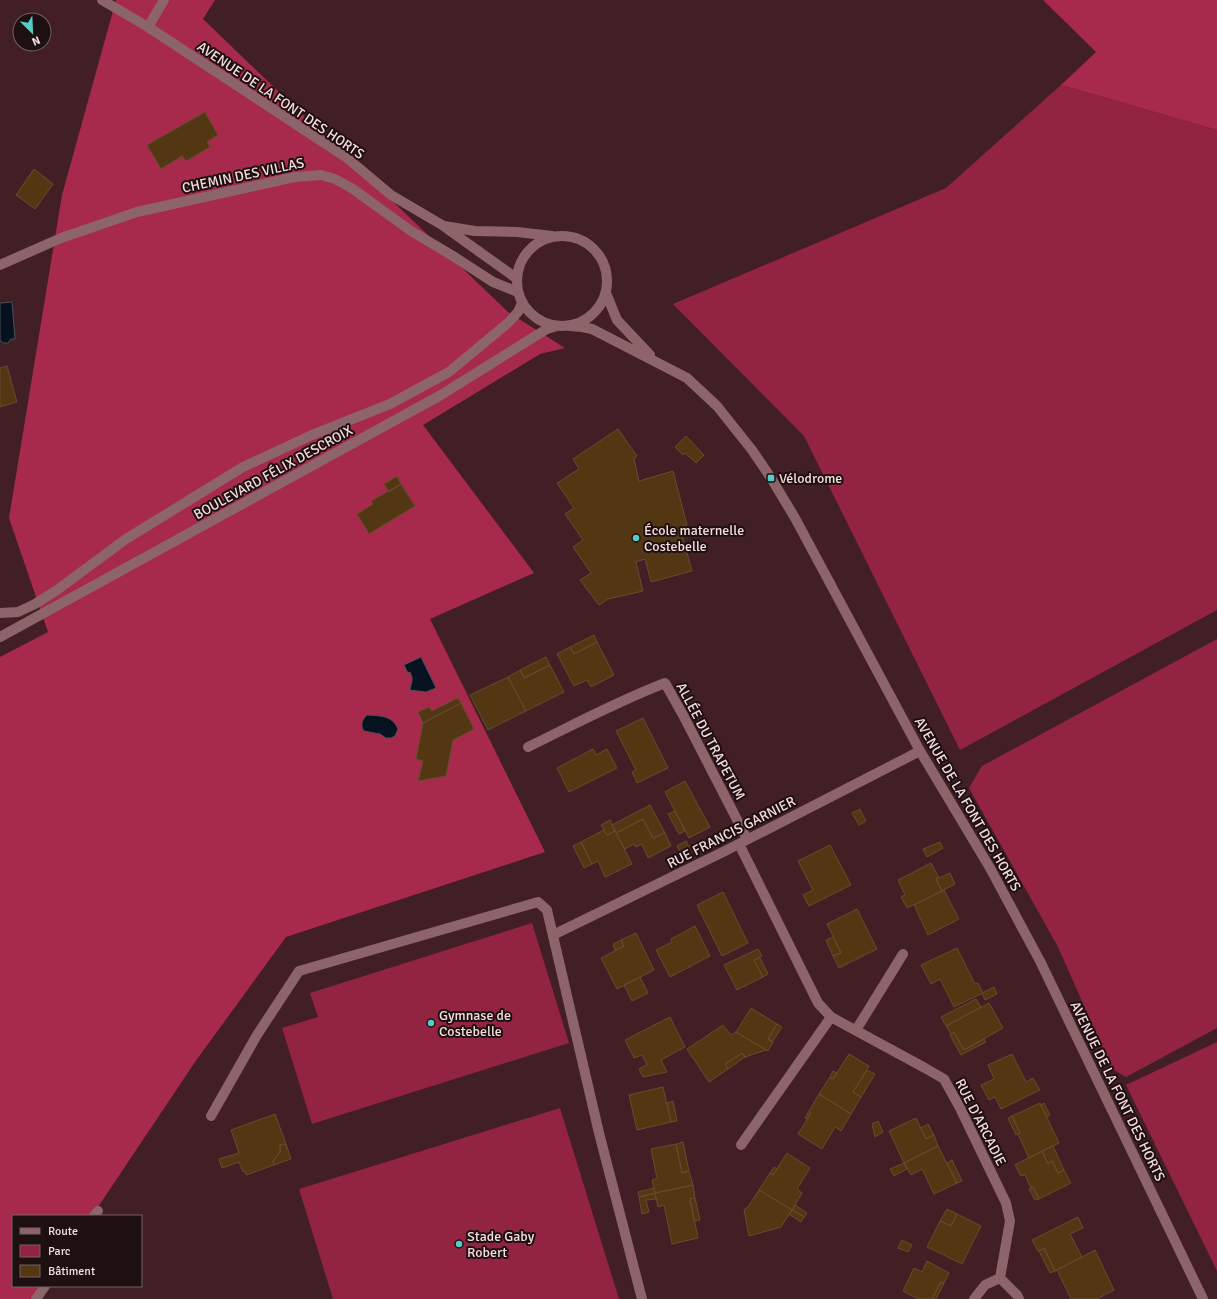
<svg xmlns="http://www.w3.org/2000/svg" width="1217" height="1299" viewBox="0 0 1217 1299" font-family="Signika,sans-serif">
  <rect width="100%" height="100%" fill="#421f25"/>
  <path fill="#922341" d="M1061,85L1217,130V610L960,750L804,436L673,304L946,188Z
    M1217,639V1028L1126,1077L1112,1069L1058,947L969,788L982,766Z
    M532,923L569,1043L312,1124L282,1028L318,1017L310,993Z
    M1217,1042V1271L1126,1085Z
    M560,1108L619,1299H333L299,1189Z"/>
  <path fill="#a7294b" d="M116,0H215L203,19L508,312L565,348L540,354L423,425L534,573L430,619L545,852L286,937L195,1062L92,1216H13V1286H45L36,1299H0V657L48,632L9,518L62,195Z
    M1043,0H1217V130L1061,85L1096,52Z"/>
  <path fill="#06121f" stroke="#4e4f59" d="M12,302L15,339H11L8,343H3L0,340V303Z
    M421,657L436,688L426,692L410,690L412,681V677L410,672L408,673L404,665Z
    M367,715C380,716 392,715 398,729L395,736L391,738H386L380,734L364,731C360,725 362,720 367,715Z"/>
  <path fill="#533712" stroke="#654c2f" d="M205,112L218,135L207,142L210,147L186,161L182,156L161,169L147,145Z
    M34,169L53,184L35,209L16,195Z
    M7,366L17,402L0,407V368Z
    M618,429L637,456L634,459L639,481L673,471L687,525L680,527L692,571L651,582L645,559L636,562L643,591L608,599L599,605L580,580L591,573L573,547L583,540L565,514L574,508L557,483L579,469L573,459Z
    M686,436L704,455L696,463L685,453L683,455L675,447Z
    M397,476L401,484L389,492L384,484Z
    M401,484L415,506L369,534L357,514L373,504L371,501Z
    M594,635L597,642L574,654L570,647Z
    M597,642L614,675L591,687L587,680L574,686L557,654L570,647L574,654Z
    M546,657L550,665L524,678L520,670Z
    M550,665L564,692L526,711L508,677L520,670L524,678Z
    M508,677L526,711L488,730L470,695Z
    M458,698L461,703L423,723L418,712L429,707L432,711Z
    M461,703L474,729L453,740L446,776L418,781L423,761L416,759L423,723Z
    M643,718L668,768L637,783L632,772L636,770L616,731Z
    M593,749L596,755L607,749L617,768L569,792L557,768Z
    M685,781L710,827L689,838L665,792Z
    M650,805L665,833L653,838L643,819L616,833L612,825Z
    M860,809L866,821L859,825L852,813Z
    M675,811L685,831L679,834L668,814Z
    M643,819L653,838L665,833L671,846L648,858L642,844L636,847L634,844L625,849L616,833Z
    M610,820L615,831L607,835L601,825Z
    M604,830L607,835L615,831L632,864L605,877L598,861L592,864L581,842Z
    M686,841L690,849L681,853L677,846Z
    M581,842L592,864L584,868L573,846Z
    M940,842L943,848L927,857L923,849Z
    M830,845L851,885L809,906L803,895L813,890L798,861Z
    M931,863L939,878L936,879L942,891L907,908L901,897L905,895L898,880Z
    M950,873L955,884L942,891L936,879Z
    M944,890L959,919L928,935L914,905Z
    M723,892L748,943L722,956L697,905Z
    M857,909L877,949L839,968L833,956L841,953L827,924Z
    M695,926L710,956L670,977L656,950L672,942L671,939Z
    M636,933L654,970L617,989L601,958L624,946L621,940Z
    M833,937L841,953L833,956L826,940Z
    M621,940L624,946L615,950L613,944Z
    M957,948L975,984L978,983L983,993L954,1007L940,979L931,984L921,965Z
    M758,949L762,956L754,960L763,977L737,990L724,965Z
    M760,958L768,974L763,977L754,960Z
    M640,977L648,993L632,1001L624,985Z
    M994,987L997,994L985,1000L982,993Z
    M976,999L981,1007L946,1026L941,1017Z
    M989,1003L1003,1028L964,1050L954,1032L951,1034L946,1026Z
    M751,1008L777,1024L768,1039L773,1042L768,1051L736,1032Z
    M670,1017L685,1047L661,1060L667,1072L643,1077L639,1069L647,1065L642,1055L634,1058L625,1040Z
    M777,1024L782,1027L772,1042L768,1039Z
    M723,1025L731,1035L736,1032L766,1050L745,1057L742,1053L725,1064L728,1069L709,1082L687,1049Z
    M954,1032L964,1050L984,1039L986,1042L961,1055L950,1035Z
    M742,1053L745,1057L728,1069L725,1064Z
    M849,1054L869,1066L853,1092L861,1097L851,1114L819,1094L830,1077L833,1079Z
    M1012,1054L1026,1082L1033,1078L1040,1090L1001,1109L995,1097L989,1100L981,1085L994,1079L988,1065Z
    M867,1070L875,1074L861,1097L853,1092Z
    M833,1071L837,1073L833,1079L830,1077Z
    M663,1087L671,1122L637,1130L629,1095Z
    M819,1094L851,1114L841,1131L835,1127L822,1149L798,1134L811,1113L809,1111Z
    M673,1101L677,1121L671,1122L667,1103Z
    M1040,1103L1059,1143L1029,1158L1018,1134L1020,1133L1012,1116Z
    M1044,1103L1050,1115L1047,1117L1041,1105Z
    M809,1111L811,1113L807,1119L805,1118Z
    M275,1114L286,1144L280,1145V1152L273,1161L274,1165L246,1175L245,1171L243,1172L239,1162L222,1168L219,1159L239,1153L231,1130Z
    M1012,1116L1020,1133L1016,1135L1008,1118Z
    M916,1118L926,1139L934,1135L938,1146L904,1163L889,1131Z
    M878,1121L883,1132L875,1137L872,1124Z
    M928,1124L934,1135L926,1139L921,1128Z
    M683,1142L689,1171L682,1173L676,1144Z
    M286,1144L291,1159L274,1165L273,1161L280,1152V1145Z
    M676,1144L682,1173L689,1171L693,1185L655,1193L652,1180L657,1178L651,1149Z
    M938,1146L957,1183L934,1194L922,1169L911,1175L904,1163Z
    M1053,1146L1064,1170L1058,1173L1052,1161L1048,1164L1042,1151Z
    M1042,1151L1048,1164L1052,1161L1058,1173L1064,1170L1071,1183L1039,1199L1033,1187L1031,1188L1025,1175L1021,1176L1015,1165Z
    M787,1153L810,1168L797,1189L802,1193L792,1210L759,1190L770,1173L773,1175Z
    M952,1160L962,1181L957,1183L947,1163Z
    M904,1163L907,1169L894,1176L890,1169Z
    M774,1167L777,1169L773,1175L770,1173Z
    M693,1185L695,1198L690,1199L698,1238L672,1244L664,1205L658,1207L655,1193Z
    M1033,1187L1039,1199L1035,1200L1029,1189Z
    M654,1188L655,1193L639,1197L638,1192Z
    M759,1190L792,1210L781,1227L749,1236L744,1210L748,1207Z
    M655,1193L656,1199L646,1200L649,1212L642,1214L639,1197Z
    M695,1198L700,1220L694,1221L690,1199Z
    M795,1205L807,1213L804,1217L792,1210Z
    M947,1209L957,1214L951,1226L940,1221Z
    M792,1210L804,1217L801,1222L789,1214Z
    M957,1214L981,1226L962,1264L927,1247L940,1221L951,1226Z
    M1078,1217L1083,1228L1070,1234L1082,1257L1055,1271L1044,1248L1038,1251L1032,1240Z
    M902,1240L912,1245L908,1252L898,1248Z
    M1044,1248L1055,1271L1050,1273L1039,1251Z
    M1095,1250L1114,1290L1097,1299H1071L1057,1270Z
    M927,1261L949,1273L944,1283L941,1282L932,1299H918L903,1291L914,1268L922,1272Z
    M941,1282L944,1283L936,1299H932Z"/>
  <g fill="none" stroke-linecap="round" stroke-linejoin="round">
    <path stroke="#8d6469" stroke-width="10" d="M211,1116L257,1035L299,971L538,902L547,910L599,1133L642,1299
      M94,1216L98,1211
      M36,1299L45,1286"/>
    <path stroke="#8d6469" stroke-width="10" d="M148,27L164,0
      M0,265L61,238L137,212L295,177L321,175L335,179L353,189L411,231L453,256L493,282L518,292
      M0,613L18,612L35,604L57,590L126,539L243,467L312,435L390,404L449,372L509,322L518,312L522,303
      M0,637L441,395L537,335L547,329L557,326
      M528,747C573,725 618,701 665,683L683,715L747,839
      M739,844L818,1003L831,1017L925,1068L944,1079L960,1108L1006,1203L1010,1221L1000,1278
      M553,935L725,851L920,751
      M856,1030L903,954
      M741,1145L831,1017
      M1000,1278L1017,1295L1019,1299
      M974,1299L985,1285L1000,1278"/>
    <path stroke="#8d6469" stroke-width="10" d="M102,0L148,27L347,158L391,195L442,225L516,278
      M444,226L475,231L517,232L552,236
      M517 281a45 45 0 1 1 90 0a45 45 0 1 1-90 0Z
      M606,293L617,320L650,355
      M570,326L582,327L592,329L687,378L717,406L752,450L771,478L795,518L920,751L990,868L1040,961L1203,1299"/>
  </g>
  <g fill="#54cdc7" stroke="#1e0f11" stroke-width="1.5">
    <rect x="767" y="474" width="8" height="8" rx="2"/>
    <circle cx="636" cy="538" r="4"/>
    <circle cx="431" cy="1023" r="4"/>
    <circle cx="459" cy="1244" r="4"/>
  </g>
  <g text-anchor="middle" stroke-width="4" stroke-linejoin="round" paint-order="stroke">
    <g font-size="14" fill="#f5dde0" stroke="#1e0f11">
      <text transform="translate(281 100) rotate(34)" y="5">AVENUE DE LA FONT DES HORTS</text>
      <text transform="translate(243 175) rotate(-12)" y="5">CHEMIN DES VILLAS</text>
      <text transform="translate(273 472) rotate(-29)" y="5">BOULEVARD FÉLIX DESCROIX</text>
      <text transform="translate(711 741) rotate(62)" y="5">ALLÉE DU TRAPETUM</text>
      <text transform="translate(968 804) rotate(60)" y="5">AVENUE DE LA FONT DES HORTS</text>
      <text transform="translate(731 832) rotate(-27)" y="5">RUE FRANCIS GARNIER</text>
      <text transform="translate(1118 1091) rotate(64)" y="5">AVENUE DE LA FONT DES HORTS</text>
      <text transform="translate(981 1122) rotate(63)" y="5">RUE D'ARCADIE</text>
    </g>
    <g font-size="14" fill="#f5dde0" stroke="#1e0f11" text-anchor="start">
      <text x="779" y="483">Vélodrome</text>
      <text x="644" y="535">École maternelle<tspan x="644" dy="16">Costebelle</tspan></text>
      <text x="439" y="1020">Gymnase de<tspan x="439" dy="16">Costebelle</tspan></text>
      <text x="467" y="1241">Stade Gaby<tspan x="467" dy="16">Robert</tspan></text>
    </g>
  </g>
  <rect x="12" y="1215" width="130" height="72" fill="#1e0f11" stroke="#746164"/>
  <rect x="20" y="1228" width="20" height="6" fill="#8d6469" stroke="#746164"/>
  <text x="48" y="1235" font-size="12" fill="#f5dde0">Route</text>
  <rect x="20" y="1245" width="20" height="12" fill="#922341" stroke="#746164"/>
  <text x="48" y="1255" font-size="12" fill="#f5dde0">Parc</text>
  <rect x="20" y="1265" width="20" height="12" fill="#533712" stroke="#746164"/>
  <text x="48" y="1275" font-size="12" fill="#f5dde0">Bâtiment</text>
  <g transform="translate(32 32) rotate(156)"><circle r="19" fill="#1e0f11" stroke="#746164"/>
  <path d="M0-3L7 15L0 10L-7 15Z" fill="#54cdc7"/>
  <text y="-6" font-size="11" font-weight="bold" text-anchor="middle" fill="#f5dde0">N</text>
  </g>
</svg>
